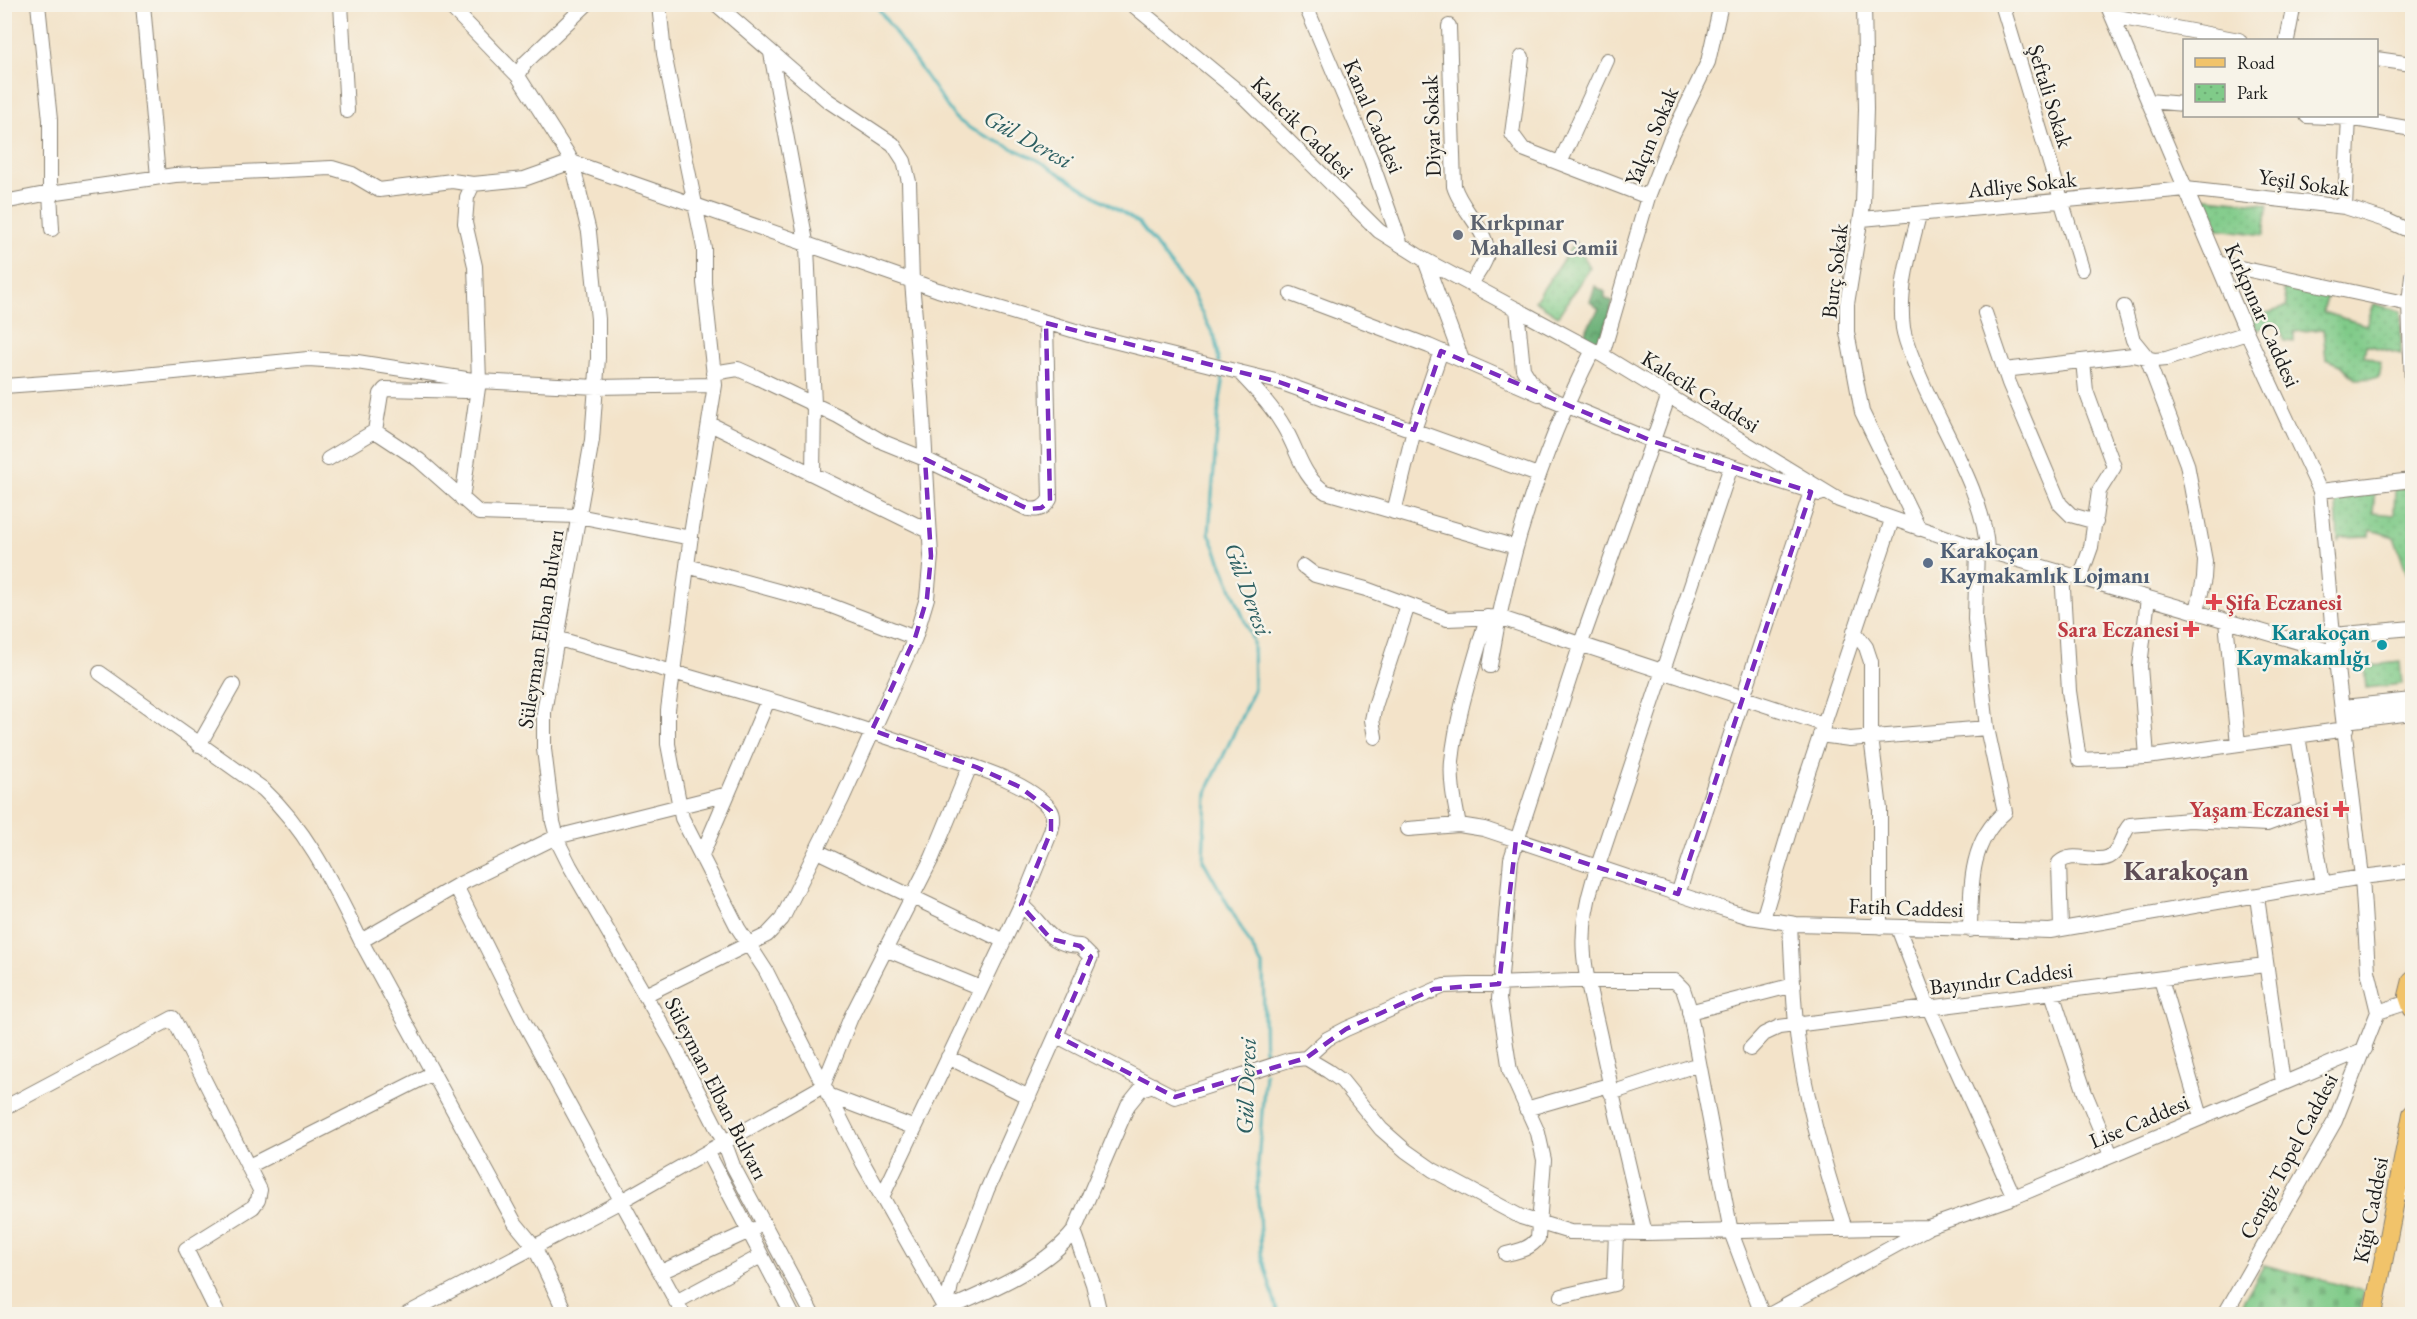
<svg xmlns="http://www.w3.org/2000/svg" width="2417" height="1319" viewBox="0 0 2417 1319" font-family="'EB Garamond',serif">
  <defs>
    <pattern id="forest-crowns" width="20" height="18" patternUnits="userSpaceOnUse" patternTransform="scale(1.5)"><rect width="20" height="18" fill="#68af75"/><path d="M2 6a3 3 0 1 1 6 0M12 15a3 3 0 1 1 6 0" fill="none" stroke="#558e5f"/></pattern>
    <pattern id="cemetery-stones" width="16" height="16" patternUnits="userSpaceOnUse" patternTransform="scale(1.5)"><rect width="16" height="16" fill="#80cb89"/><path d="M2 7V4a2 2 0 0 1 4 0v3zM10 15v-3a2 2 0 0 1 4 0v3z" fill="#6eae76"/></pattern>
    <pattern id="park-dots" width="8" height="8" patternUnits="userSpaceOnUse" patternTransform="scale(1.5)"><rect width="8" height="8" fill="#80cb89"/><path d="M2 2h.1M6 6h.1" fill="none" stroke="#6eae76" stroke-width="1.8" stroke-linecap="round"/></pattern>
  </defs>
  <rect width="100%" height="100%" fill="#f7f3e8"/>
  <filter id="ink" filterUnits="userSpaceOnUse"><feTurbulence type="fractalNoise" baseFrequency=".0167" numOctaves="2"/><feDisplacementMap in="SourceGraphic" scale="12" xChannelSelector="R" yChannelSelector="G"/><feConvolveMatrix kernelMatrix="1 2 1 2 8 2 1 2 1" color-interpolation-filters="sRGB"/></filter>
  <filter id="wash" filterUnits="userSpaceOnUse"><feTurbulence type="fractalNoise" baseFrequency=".008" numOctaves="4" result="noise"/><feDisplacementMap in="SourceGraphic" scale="24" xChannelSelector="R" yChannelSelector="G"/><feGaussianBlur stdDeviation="1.35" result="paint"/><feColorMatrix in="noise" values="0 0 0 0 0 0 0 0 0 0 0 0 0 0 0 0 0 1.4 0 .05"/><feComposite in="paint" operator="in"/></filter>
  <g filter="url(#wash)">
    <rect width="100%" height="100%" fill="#f3e3c9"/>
    <path fill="url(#forest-crowns)" stroke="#426648" stroke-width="1.5" d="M1595,286L1605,292V299L1613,301L1600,343L1586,337L1585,332L1599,309L1590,302Z"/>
    <path fill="url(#cemetery-stones)" stroke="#4e7452" stroke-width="1.5" d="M2264,1265L2364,1291L2360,1314H2236Z"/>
    <path fill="url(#park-dots)" stroke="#4e7452" stroke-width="1.5" d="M2197,197L2268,204L2264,235L2211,228Z
      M1575,242L1590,267L1558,316L1535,301Z
      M2282,281L2329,291L2323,312L2366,325L2374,304L2401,311V354L2366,345L2364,356L2381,362L2378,378L2355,379L2341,365L2326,359L2323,329L2294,332V342L2285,341L2278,325L2256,330L2250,318L2287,307Z
      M2395,488H2411L2412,588L2394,537L2371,530L2370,536L2341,537L2338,541L2336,504L2342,495L2375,489L2373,513L2394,515Z
      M2400,662L2402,684L2366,688L2364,666Z"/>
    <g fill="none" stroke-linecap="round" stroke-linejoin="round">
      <path stroke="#3eafb5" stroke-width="3" d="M875,4L955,118L971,129L1038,160L1139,223L1189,289L1215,338L1219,362
        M1221,372L1223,383L1219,405L1209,533L1253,641L1254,690L1206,793L1203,860L1263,967L1265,1064
        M1265,1073L1257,1177L1261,1253L1278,1314"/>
    </g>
  </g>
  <g filter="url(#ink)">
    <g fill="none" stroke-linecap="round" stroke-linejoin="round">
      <g stroke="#888072" stroke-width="16">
        <path id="minor" d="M143,4L158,177
          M341,4L347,111
          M448,4L518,76L567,153L572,162L589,232L598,319V358L592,440L544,712V749L553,822L559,844L570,866L675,1047L725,1144L733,1166L812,1314
          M659,4L664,54L704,248V283L715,385L692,528L668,710V744L682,818L738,928L766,971L863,1163L948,1314
          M1132,4L1240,93L1379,231L1425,260L1602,355L1839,500L1971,546L2336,653
          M1305,4L1371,160L1401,245
          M1864,4L1866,109L1863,204L1847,304V332L1862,412L1919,529
          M2002,4L2082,269
          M2107,4L2247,333L2320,491L2333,635L2362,877L2368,971L2378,1012
          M2112,16L2239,40
          M1449,26L1454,186C1461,211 1493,235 1486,258C1483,267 1476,275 1472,283
          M2287,40L2294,4
          M771,53L807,247L814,404L813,474
          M1522,57L1512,134L1523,149L1648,197
          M2376,59L2412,64
          M518,76L525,63L587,4
          M2148,101L2184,104
          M2307,116L2349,118L2412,129
          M1560,163L1607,60
          M4,202L50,193V120L38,4
          M2345,207L2349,116
          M1919,215C1910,251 1898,290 1903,328C1905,341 1911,354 1916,367C1937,422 1985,493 1987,550
          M1862,219L2186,189L2345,207L2388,221L2412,232
          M52,229L50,193L175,175L332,168L352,174L379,190L452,181L473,184
          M1425,260L1462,360
          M2217,263L2409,304
          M2412,275L2409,304L2412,384
          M1291,294L1429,346L1539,394
          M2124,307L2133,340L2146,356L2187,464L2205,561L2204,578L2197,612
          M1517,309L1523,369L1533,385L1549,398L1652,441L1820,494
          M1985,313L2009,383L2060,504L2071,515L2096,522
          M1602,355L1648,197L1670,140L1708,62L1721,4
          M2004,370L2133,355L2155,360L2166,359L2247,333
          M1239,372C1255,389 1272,406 1284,427C1298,450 1302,478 1326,492L1516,547
          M713,373L738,369L756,377L838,416L883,442L925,459L1028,509C1038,511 1045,508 1050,499L1046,323
          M4,386L102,379L308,359L357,362L479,381L596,387L715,385
          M710,424L929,531
          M375,431L419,460L479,513L578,516L691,538
          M375,431L381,394L385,389L466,391L478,385
          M328,459L375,431
          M2320,491L2412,480
          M462,499L479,381L475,266L465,223L467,197L473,184L524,179L572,162L938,290L1089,335L1279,382L1538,475
          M1394,512L1414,430L1441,351
          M687,566L829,605L915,638
          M1303,566L1315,575L1366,589L1447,619L1498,617L1823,724
          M2062,572L2069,691L2079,760L2147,757L2346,729
          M2080,578L2091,547L2099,491L2114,467L2086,391L2083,361
          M2226,621L2238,744
          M1854,631L1866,647L1871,662V737L1880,809V927
          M2333,635L2412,628
          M556,638C683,676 811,709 936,754C969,765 1028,781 1050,809C1055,816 1053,823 1051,831L1021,905L882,1197
          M1490,666C1508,555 1542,450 1593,350
          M100,673L263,789C309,832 333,885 361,941
          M2343,707L2412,700
          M2345,721L2412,713
          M1820,735L1850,739L1987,728L1975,619L1977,547
          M2298,736L2323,884
          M1375,737L1372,720L1375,706L1408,605
          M199,745L233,685
          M2147,757L2140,666L2148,598
          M1459,825C1455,804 1450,782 1452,761C1457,712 1474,664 1487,617
          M1408,829L1459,825L1484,829L1702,902L1750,917L1796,924L2050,931L2362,877L2412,871
          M817,851L1004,941
          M701,857L768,700
          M456,886L526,1026L683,1314
          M1678,894L1811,492
          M2257,897L2283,1083
          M1763,919L1797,805L1892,520
          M1790,923C1792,962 1793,1003 1798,1042C1807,1106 1825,1168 1845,1229
          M1898,928L1929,1008L2014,1197
          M2061,929L2059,863C2072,850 2094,864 2109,857C2121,851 2121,834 2130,825L2190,820L2267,824L2310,808
          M1970,930C1971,887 1969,842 2005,812L1987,728
          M885,949L981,988
          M2161,979L2201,1117
          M2052,993L2085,1093L2111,1155
          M645,995L767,935L782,919L842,799L915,638L927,598L931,556L922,398L912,282L909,182L904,161L893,144L827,100L716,4
          M1689,1012L1794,985
          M2378,1012L2409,1002
          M1057,1036L1175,1097L1289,1060L1306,1058L1328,1071L1342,1081L1381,1129L1406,1151L1433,1170L1521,1217L1570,1232L1645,1233L1928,1227L2014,1197L2365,1049
          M1750,1049L1764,1034L1779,1027L2265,965
          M948,1057L1029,1097
          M1306,1058L1327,1039L1346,1029L1444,986L1572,981H1675L1683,989L1688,1004L1731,1232L1762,1314
          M433,1073L515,1223L534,1246L566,1314
          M1611,1093L1699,1064
          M828,1095L915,1128
          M4,1108L173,1018L260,1190L258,1200L253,1207L186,1249L218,1314
          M1526,1109L1609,1085
          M708,1153L792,1314
          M249,1166L433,1073L361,941L456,886L556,837L728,794
          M2410,1196H2412
          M1074,1231L1093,1284L1100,1314
          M1645,1233C1630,1173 1616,1112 1603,1051C1590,985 1572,950 1593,881L1731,466
          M1506,1254C1519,1251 1530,1249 1538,1238L1544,1160L1538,1133L1510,1071L1499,999L1511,859L1581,643L1669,395
          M661,1272L754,1229
          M1562,1296L1614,1284L1616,1233
          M676,1302L761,1256
          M946,1310L951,1285L987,1190L1091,957L1080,946C1046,945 1044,923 1021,905
          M407,1314L623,1200L823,1086L851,1017L932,858L970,766
          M937,1314C982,1293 1043,1271 1074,1231L1128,1105L1141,1089L1153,1085
          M1771,1314L1927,1228
          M2225,1314L2335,1121L2378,1012"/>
      </g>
      <g stroke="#888072" stroke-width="20">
        <path id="major" d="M2412,980L2408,996L2412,1008
          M2373,1314L2412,1114"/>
      </g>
      <use href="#minor" stroke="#fff" stroke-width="14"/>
      <use href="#major" stroke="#f1c36a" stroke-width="18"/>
    </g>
  </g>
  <path fill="none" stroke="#7b2cbf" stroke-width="4.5" stroke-dasharray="12 8" stroke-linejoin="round" d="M1046,323L1279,382L1414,430L1441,351L1652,441L1811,492L1678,894L1516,840L1499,984L1434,989L1346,1029L1306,1058L1175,1097L1057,1036L1091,957L1080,946L1051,939L1021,905L1051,831V811L1020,787L976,767L872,730L915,638L927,598L931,556L925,459L1028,509L1041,508L1050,501Z"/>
  <circle fill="#6b7280" stroke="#f7f3e8" stroke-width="2" cx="1458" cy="235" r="6"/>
  <circle fill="#5c6f8a" stroke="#f7f3e8" stroke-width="2" cx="1928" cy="563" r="6"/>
  <g fill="#e0444e" stroke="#f7f3e8" stroke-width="2">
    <path d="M2211 593h6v6h6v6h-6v6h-6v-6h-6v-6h6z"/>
    <path d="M2188 620h6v6h6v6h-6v6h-6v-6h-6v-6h6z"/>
    <path d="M2338 800h6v6h6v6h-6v6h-6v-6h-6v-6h6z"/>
  </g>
  <circle fill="#0f9aa8" stroke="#f7f3e8" stroke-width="2" cx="2382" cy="645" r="6"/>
  <g text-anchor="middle" stroke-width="5" stroke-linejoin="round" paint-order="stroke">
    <g font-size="22" fill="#1c1c1c" stroke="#f7f3e8">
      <text transform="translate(2051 96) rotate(73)" y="8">Şeftali Sokak</text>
      <text transform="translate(1374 116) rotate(67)" y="8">Kanal Caddesi</text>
      <text transform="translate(1431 126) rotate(-92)" y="8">Diyar Sokak</text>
      <text transform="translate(1303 127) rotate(45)" y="8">Kalecik Caddesi</text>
      <text transform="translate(1651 136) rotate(-67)" y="8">Yalçın Sokak</text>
      <text transform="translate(2304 182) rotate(8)" y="8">Yeşil Sokak</text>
      <text transform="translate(2022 184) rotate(-6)" y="8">Adliye Sokak</text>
      <text transform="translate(1834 271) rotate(-83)" y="8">Burç Sokak</text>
      <text transform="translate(2263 315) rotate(66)" y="8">Kırkpınar Caddesi</text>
      <text transform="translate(1701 391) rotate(32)" y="8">Kalecik Caddesi</text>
      <text transform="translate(540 629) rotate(-81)" y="8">Süleyman Elban Bulvarı</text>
      <text transform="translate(1906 907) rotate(2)" y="8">Fatih Caddesi</text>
      <text transform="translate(2001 978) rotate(-7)" y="8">Bayındır Caddesi</text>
      <text transform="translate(717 1088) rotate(63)" y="8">Süleyman Elban Bulvarı</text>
      <text transform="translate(2139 1121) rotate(-23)" y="8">Lise Caddesi</text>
      <text transform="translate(2288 1156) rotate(-62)" y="8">Cengiz Topel Caddesi</text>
      <text transform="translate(2370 1210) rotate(-79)" y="8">Kiğı Caddesi</text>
    </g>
    <g font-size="22" font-weight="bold" fill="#5b616d" stroke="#f7f3e8" text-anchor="start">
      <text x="1470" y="230">Kırkpınar<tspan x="1470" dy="25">Mahallesi Camii</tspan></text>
    </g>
    <g font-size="22" font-weight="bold" fill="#4e5e75" stroke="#f7f3e8" text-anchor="start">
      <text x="1940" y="558">Karakoçan<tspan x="1940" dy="25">Kaymakamlık Lojmanı</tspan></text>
    </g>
    <g font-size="22" font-weight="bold" fill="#be3a42" stroke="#f7f3e8" text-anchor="end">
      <text x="2226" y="610" text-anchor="start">Şifa Eczanesi</text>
      <text x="2179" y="637">Sara Eczanesi</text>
      <text x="2329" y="817">Yaşam Eczanesi</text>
    </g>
    <g font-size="22" font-weight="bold" fill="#0d838f" stroke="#f7f3e8" text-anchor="end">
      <text x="2370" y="640">Karakoçan<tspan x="2370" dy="25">Kaymakamlığı</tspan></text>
    </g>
    <g font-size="24" font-style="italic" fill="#2b5e61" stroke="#f7f3e8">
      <text transform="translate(1028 139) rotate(29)" y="8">Gül Deresi</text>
      <text transform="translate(1248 589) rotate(70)" y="8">Gül Deresi</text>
      <text transform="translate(1246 1086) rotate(-88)" y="8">Gül Deresi</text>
    </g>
    <g font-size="28" font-weight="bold" fill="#5e4d56" stroke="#f7f3e8">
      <text x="2186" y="880">Karakoçan</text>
    </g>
  </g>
  <rect width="2417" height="1319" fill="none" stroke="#f7f3e8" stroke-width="24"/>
  <rect x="2183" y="39" width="195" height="78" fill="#f7f3e8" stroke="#9f9d96" stroke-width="1.5"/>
  <rect x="2195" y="58" width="30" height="9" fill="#f1c36a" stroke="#9f9d96" stroke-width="1.5"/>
  <text x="2237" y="69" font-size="18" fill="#1c1c1c">Road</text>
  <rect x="2195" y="84" width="30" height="18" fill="url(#park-dots)" stroke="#9f9d96" stroke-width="1.5"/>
  <text x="2237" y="99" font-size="18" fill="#1c1c1c">Park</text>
</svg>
